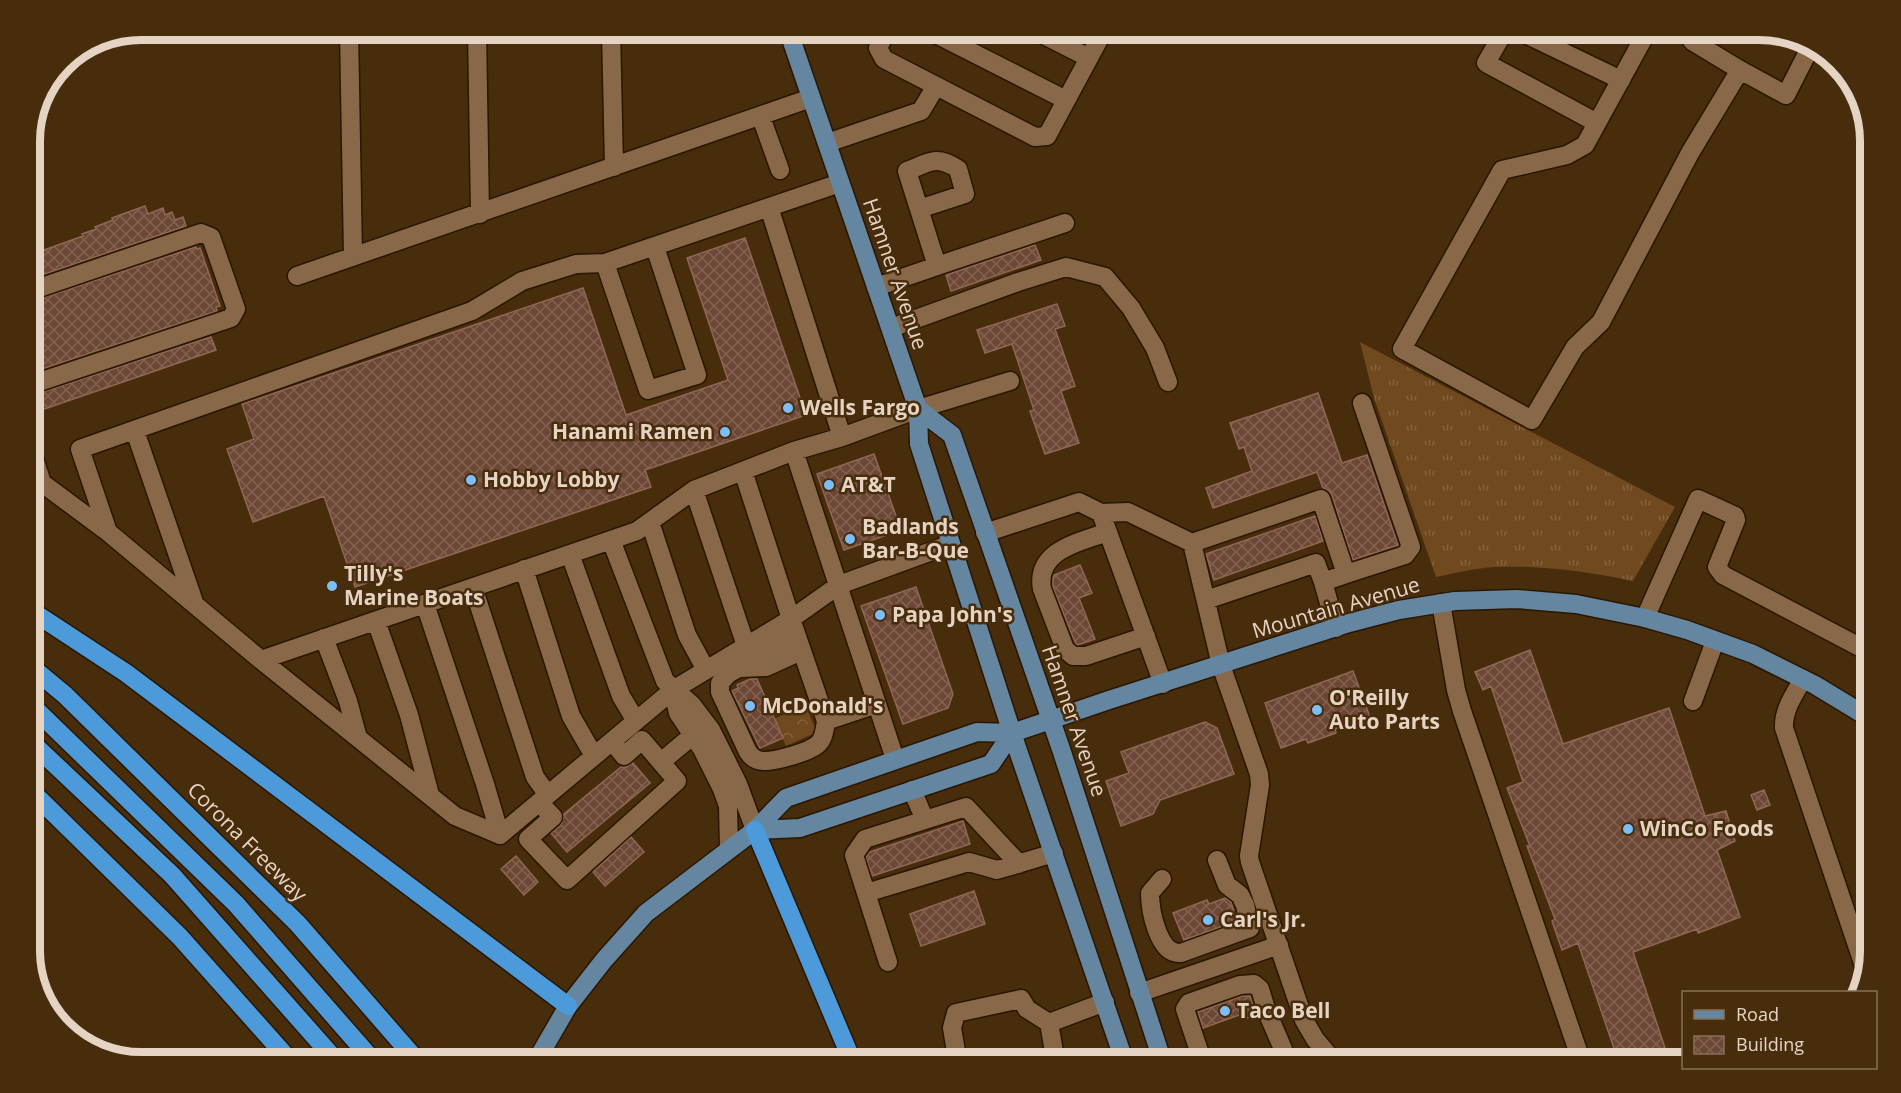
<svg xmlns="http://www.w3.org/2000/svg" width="1901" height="1093" viewBox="0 0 1901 1093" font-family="'Open Sans',sans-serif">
  <defs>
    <pattern id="grass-tufts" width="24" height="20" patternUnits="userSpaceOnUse" patternTransform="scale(1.5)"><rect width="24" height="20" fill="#70491f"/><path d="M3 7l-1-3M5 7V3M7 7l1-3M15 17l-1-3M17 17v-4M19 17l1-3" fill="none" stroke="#84623e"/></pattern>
    <pattern id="park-crowns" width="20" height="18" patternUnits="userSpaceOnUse" patternTransform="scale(1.5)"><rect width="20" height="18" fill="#70491f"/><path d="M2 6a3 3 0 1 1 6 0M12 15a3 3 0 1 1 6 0" fill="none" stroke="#84623e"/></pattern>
    <pattern id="building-cross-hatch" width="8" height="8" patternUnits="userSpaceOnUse" patternTransform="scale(1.5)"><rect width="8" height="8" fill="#6d4735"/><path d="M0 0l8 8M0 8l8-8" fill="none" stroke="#826151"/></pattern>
  </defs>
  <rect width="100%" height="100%" fill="#482d0d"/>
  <path fill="url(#grass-tufts)" d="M1360,342L1675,507L1633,581C1588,572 1541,565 1495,567C1475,568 1456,573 1436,577L1374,398Z"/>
  <path fill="url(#park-crowns)" d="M805,705L817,732L786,746L774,719Z"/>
  <path fill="url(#building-cross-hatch)" stroke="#906754" stroke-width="1.5" d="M145,206L148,214L163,208L165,215L172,212L175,220L183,217L186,226L30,279V255L83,236L82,234L96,229L95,227L113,220L112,218Z
    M745,238L806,415L645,470L651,487L355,587L324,496L253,522L227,449L254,439L242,404L583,288L626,415L728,380L687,258Z
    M1035,245L1041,260L951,291L946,275Z
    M196,247L197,249L200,248L220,306L216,307L217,311L30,373V302Z
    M1057,304L1065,326L1055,329L1075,386L1061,391L1079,443L1045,454L1030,411L1034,410L1012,344L985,353L977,330Z
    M211,337L216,350L30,414V396Z
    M1318,393L1342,463L1367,455L1398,545L1353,560L1332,495L1328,490L1323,488L1317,472L1213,508L1206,488L1252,471L1244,447L1239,449L1230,423Z
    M874,454L901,530L844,550L817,474Z
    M1315,516L1323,541L1214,580L1206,554Z
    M1080,565L1092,593L1079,598L1095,639L1077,645L1075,642L1053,587V578L1054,575Z
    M916,587L953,694L948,708L903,724L861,606Z
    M1530,650L1563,744L1669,708L1705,816L1726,811L1735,841L1717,850L1740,917L1698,933L1697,929L1633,952L1670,1063H1619L1578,943L1562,950L1552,921L1555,919L1527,846H1530L1507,788L1523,782L1491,686L1483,690L1475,672Z
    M1353,671L1370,717L1335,729L1336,733L1308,743L1306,739L1281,748L1265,703Z
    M750,679H757L783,738L760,748L732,691L738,688L737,685Z
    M1205,722L1217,728L1234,774L1160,800L1153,814L1121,826L1106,781L1129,773L1121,752Z
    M633,763L650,783L567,852L551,833L561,825L564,814L621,767H627Z
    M1764,790L1770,805L1757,810L1751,795Z
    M963,821L970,844L872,876L866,857L870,852Z
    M631,837L644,852L605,886L593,872Z
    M516,856L538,882L524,895L501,869Z
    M974,891L985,924L921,946L910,914Z
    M1225,898L1231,902L1237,921L1184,940L1173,913L1207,900L1209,904Z
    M1242,996H1250L1256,1015L1244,1019L1242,1014L1203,1028L1198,1012Z"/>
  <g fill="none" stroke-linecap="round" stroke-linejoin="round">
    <g stroke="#2a1601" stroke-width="21">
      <path id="minor" d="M349,30L353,257
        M477,30L480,214
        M611,30L614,167
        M887,30L878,48L884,59L1035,137L1047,136L1104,30
        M928,30L1066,100
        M1034,30L1089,58
        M1505,30L1486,63L1597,123
        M1517,30L1621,80
        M1648,30L1585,145L1567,155L1502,170L1402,349L1532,420L1575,347L1601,322L1690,153L1740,70L1786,95L1812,44
        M1698,30L1692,41L1740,70
        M761,117L780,170
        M827,143L921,111L936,86
        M769,207L842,437
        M655,247L697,375L648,390L605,263L840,183
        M937,266L1065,223
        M297,276L811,98
        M876,287L937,266L907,171C930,162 936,155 958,169L965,194L919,209
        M30,291L201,233L211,237L236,309L231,318L30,385
        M891,328L1018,282L1066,267L1105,277L1131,308L1155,348L1168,382
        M1871,374V383
        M135,431L195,605
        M30,446L42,483L108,532L261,660L611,540L665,681L692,705L711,730L738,784L755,830
        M794,451L895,759
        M743,471L791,619L839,585L951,544
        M694,490L746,646
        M650,522L687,635L706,670
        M108,532L80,449L472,311L522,281L576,264L605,263
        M1108,532C1080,542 1035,550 1042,589L1065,649L1073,656H1086L1146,636
        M985,533L1079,502L1101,513
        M611,540L637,531L694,490L794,451L842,437L918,409L1010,381
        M570,554L621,696L636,721
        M524,569L571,716L594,756
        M1346,574L1405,555L1411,547L1362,403
        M473,587L535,777L548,795
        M1206,600L1316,563L1323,582
        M1441,603L1456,690L1462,711L1582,1063
        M425,604L485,784L500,835
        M1645,618L1698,499L1735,516L1736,520L1717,567L1723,575L1871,653
        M376,621L409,715L430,795
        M796,636L728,674L720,683V692L748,752C752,758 757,761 764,761C776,761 811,752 819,743C824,738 825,728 826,721
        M324,638L348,701L358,738
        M261,660L455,816L500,835L673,690L791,619L826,721L877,704
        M741,668L766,667L801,651
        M1803,679C1794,695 1783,710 1784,728L1866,972
        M1163,684L1101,513L1128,512L1192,543
        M673,690L678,713L702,749L722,789L728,806L729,849
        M1693,701L1715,641
        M661,762L692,736
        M912,790L925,820
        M539,802L553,817L528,839L567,880L677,781L642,740L624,756L612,741
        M1019,864L966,807L865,839L854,855L866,893L969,862L997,870L1054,853
        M1162,879L1150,893C1150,910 1158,955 1181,953L1250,928L1245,905L1240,895L1227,885L1217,860
        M866,893L888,962
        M1139,993L1279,945
        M958,1063L952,1028L956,1013L1021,999L1027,1009L1049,1023
        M1056,1063L1049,1023L1105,1002
        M1203,1063L1185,1009L1189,1003L1240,985L1254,984L1260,989L1267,1012L1283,1049
        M1335,1063L1315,1039L1304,1020L1250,862L1249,856L1260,785L1259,774L1221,665L1192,543L1321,499L1346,574L1323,582L1336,628"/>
    </g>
    <g stroke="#2a1601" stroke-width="21">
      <path id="major" d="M788,30L918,409L919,444L1012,733L1125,1063
        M918,409L952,435L1061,749L1163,1063
        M755,830L800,828L991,764L1012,733L1109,700L1349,623L1399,610L1455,601L1517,599L1576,604L1645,618L1687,630L1753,654L1815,685L1871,719
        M535,1063L568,1006L604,960L646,913L755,830L786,798L977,732L1012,733"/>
    </g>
    <g stroke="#2a1601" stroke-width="21">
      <path id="highway" d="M30,610L126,673L568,1006
        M30,666L65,695L298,924L419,1063
        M30,704L236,904L375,1063
        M30,741L172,875L338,1063
        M30,790L180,937L292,1063
        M755,830L853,1063"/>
    </g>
    <use href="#minor" stroke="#886849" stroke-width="18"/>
    <use href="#major" stroke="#6486a0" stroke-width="18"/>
    <use href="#highway" stroke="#4c9ada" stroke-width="18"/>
  </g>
  <g fill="#7bbef8" stroke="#482d0d" stroke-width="2">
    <circle cx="788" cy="408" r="6"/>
    <circle cx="725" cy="432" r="6"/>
    <circle cx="471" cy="480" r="6"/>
    <circle cx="829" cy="485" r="6"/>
    <circle cx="850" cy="539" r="6"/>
    <circle cx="332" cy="586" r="6"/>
    <circle cx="880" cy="615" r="6"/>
    <circle cx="750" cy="706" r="6"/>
    <circle cx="1317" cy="710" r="6"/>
    <circle cx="1628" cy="829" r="6"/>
    <circle cx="1208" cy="920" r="6"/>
    <circle cx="1225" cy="1011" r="6"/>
  </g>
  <g text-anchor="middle" stroke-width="5" stroke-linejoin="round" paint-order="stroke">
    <g font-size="21" fill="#e5d4c3" stroke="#482d0d">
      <text transform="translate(895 274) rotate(71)" y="7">Hamner Avenue</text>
      <text transform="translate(1336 608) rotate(-16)" y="7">Mountain Avenue</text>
      <text transform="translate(1074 721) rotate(71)" y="7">Hamner Avenue</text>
      <text transform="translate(247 842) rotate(45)" y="7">Corona Freeway</text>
    </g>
    <g font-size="21" font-weight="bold" fill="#e5d4c3" stroke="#482d0d" text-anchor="start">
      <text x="800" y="415">Wells Fargo</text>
      <text x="713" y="439" text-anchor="end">Hanami Ramen</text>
      <text x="483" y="487">Hobby Lobby</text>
      <text x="841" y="492">AT&amp;T</text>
      <text x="862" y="534">Badlands<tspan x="862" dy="24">Bar-B-Que</tspan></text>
      <text x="344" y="581">Tilly's<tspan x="344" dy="24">Marine Boats</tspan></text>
      <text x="892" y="622">Papa John's</text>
      <text x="1329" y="705">O'Reilly<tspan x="1329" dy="24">Auto Parts</tspan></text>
      <text x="762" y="713">McDonald's</text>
      <text x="1640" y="836">WinCo Foods</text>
      <text x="1220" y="927">Carl's Jr.</text>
      <text x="1237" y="1018">Taco Bell</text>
    </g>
  </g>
  <path d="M0 0H1901V1093H0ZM141 40H1759A101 101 0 0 1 1860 141V951A101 101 0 0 1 1759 1052H141A101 101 0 0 1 40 951V141A101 101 0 0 1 141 40Z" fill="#482d0d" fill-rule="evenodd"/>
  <path fill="none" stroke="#e5d4c3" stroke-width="8" d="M141 40H1759A101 101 0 0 1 1860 141V951A101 101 0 0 1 1759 1052H141A101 101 0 0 1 40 951V141A101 101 0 0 1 141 40Z"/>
  <rect x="1682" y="991" width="195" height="78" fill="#482d0d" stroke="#877056" stroke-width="1.5"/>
  <rect x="1694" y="1010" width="30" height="9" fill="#6486a0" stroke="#877056" stroke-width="1.5"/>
  <text x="1736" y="1021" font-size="18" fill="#e5d4c3">Road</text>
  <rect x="1694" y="1036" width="30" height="18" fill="url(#building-cross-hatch)" stroke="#877056" stroke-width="1.5"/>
  <text x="1736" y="1051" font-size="18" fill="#e5d4c3">Building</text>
</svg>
